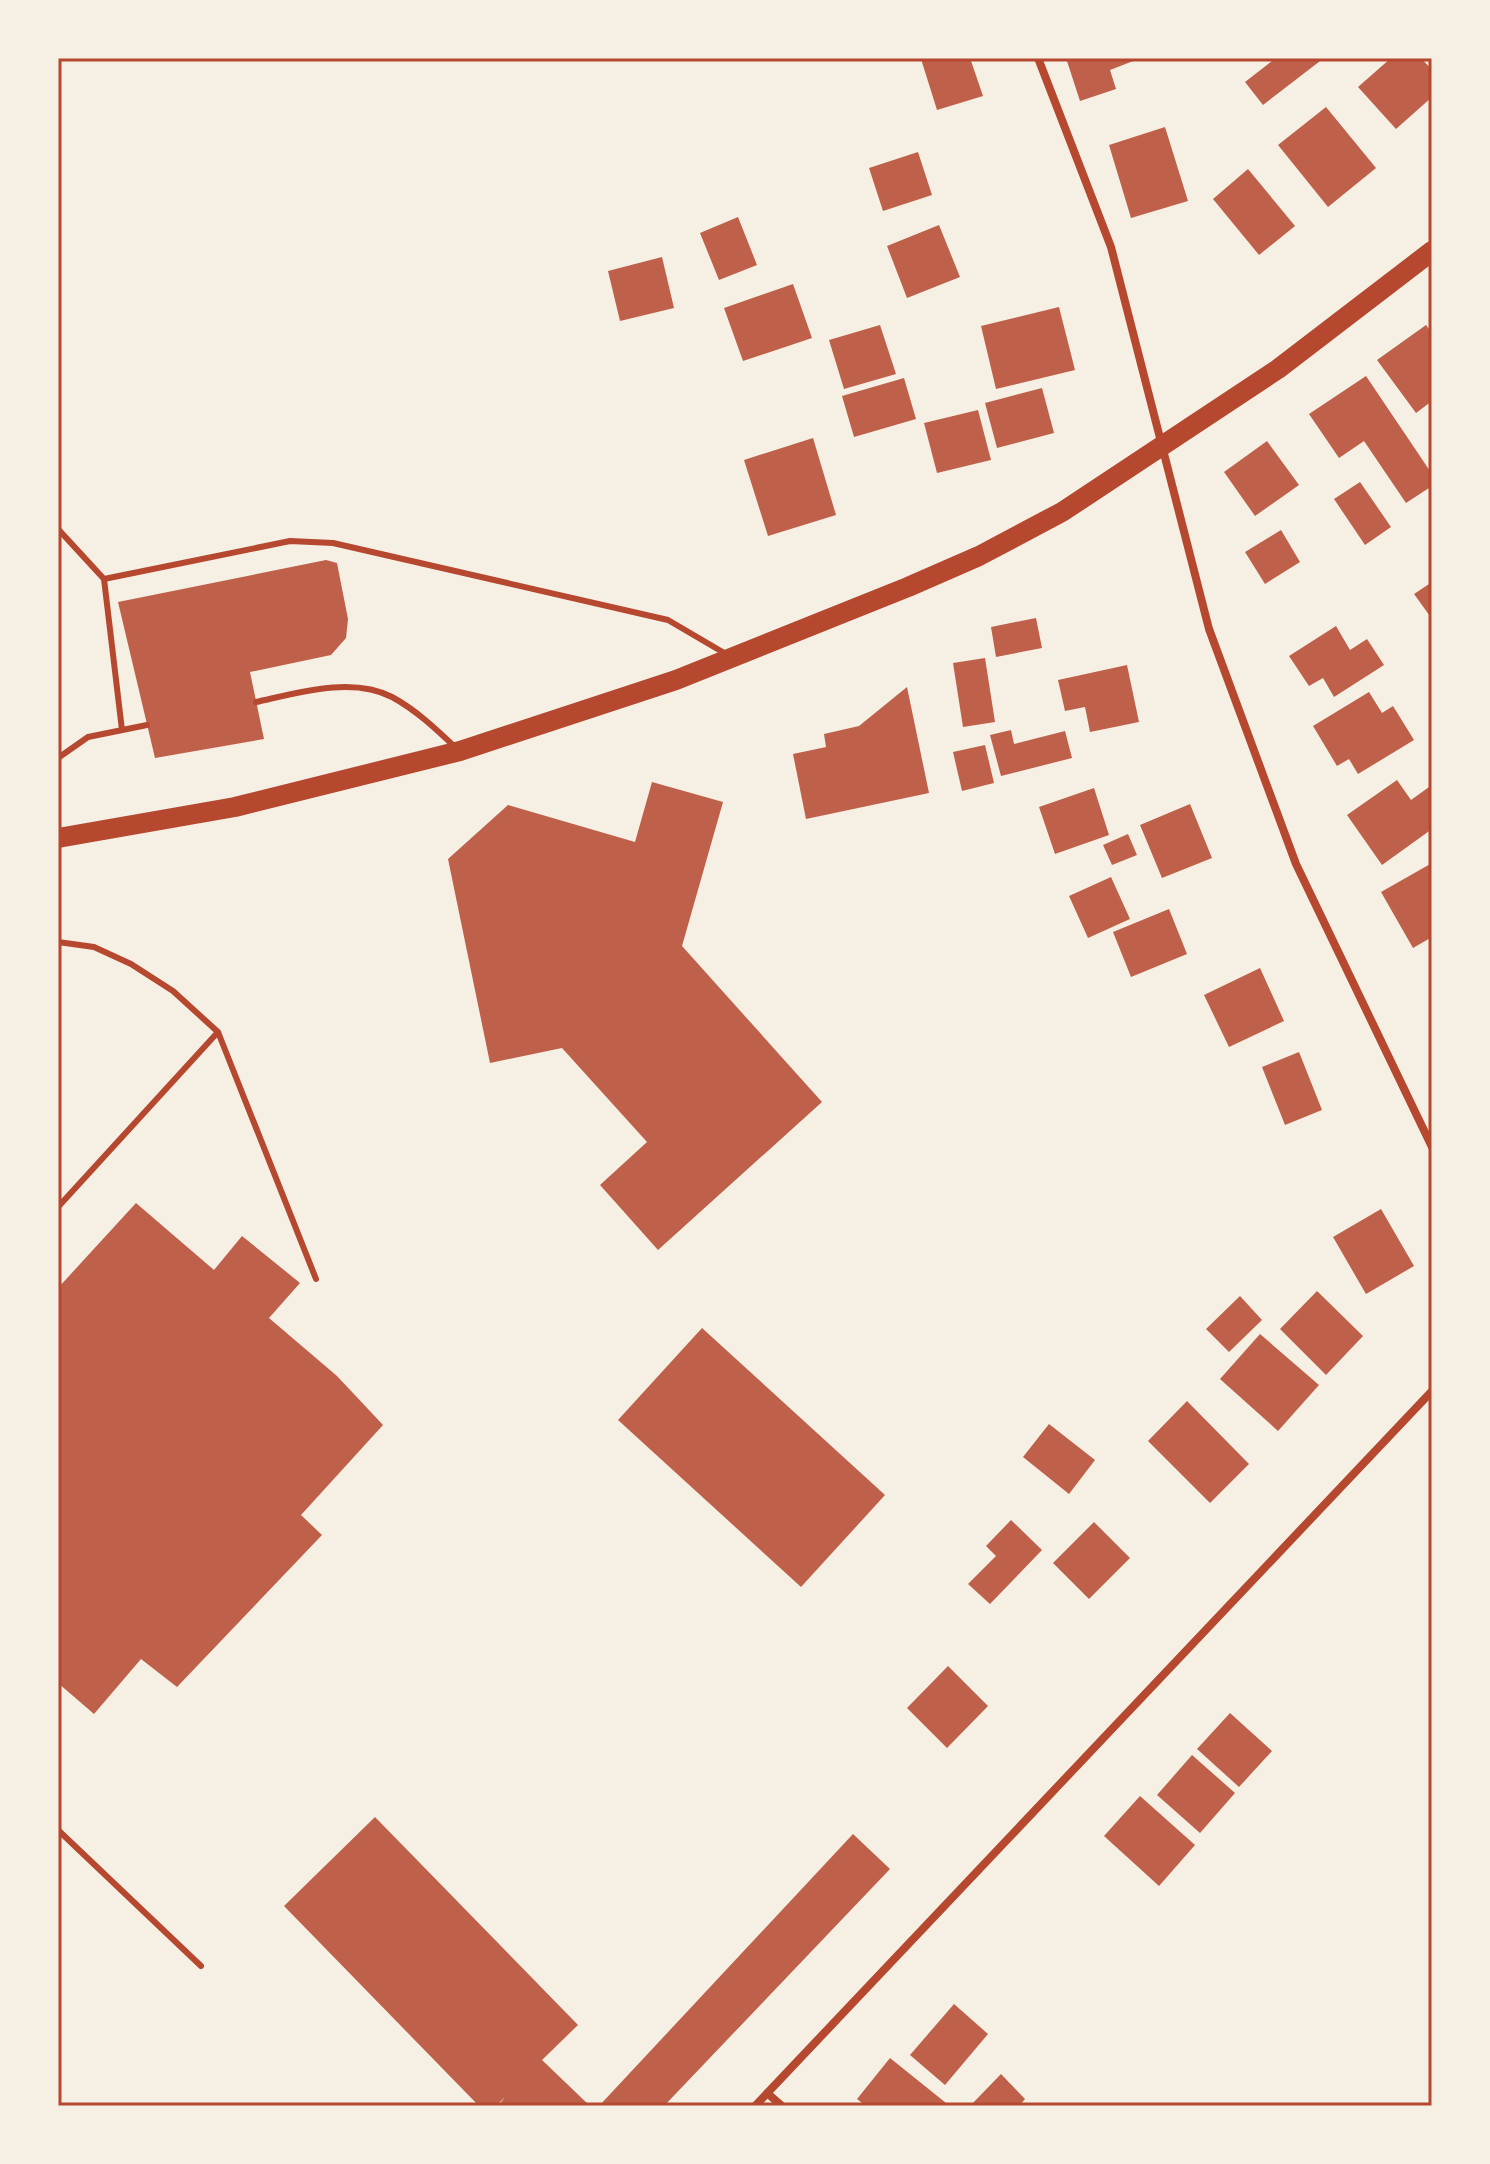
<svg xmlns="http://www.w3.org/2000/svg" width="1490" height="2164" viewBox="0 0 1490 2164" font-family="Arial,sans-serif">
  <rect width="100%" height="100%" fill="#f6efe4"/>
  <path fill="#bf614a" d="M924,58H970L983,96L937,110L921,59Z
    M1066,58H1141L1110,70L1116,89L1080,101Z
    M1276,58H1324L1263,105L1245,82Z
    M1391,58H1421L1432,70V97L1396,129L1358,87Z
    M1326,107L1376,168L1328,207L1278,145Z
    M1165,127L1188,201L1131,218L1109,145Z
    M918,152L932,195L883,211L869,168Z
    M1248,169L1295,226L1259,255L1213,199Z
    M738,217L757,265L719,280L700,233Z
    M939,225L960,277L907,298L887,246Z
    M662,257L674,308L620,321L608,271Z
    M793,284L812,338L743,361L724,308Z
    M1059,307L1075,370L996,389L981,326Z
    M880,325L896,374L844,389L829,340Z
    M1426,325L1432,333V401L1416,413L1377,360Z
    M1366,376L1432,474V486L1406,503L1364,441L1339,458L1309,414Z
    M904,378L916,419L854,437L842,396Z
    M1042,388L1054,433L997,448L985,403Z
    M978,410L991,460L937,473L924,423Z
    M813,438L836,515L768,536L744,460Z
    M1267,441L1299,485L1255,516L1224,472Z
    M1360,482L1391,527L1365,545L1334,499Z
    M1281,530L1300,562L1265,584L1245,552Z
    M326,560L337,563L348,619L346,638L331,655L250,672L264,739L155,758L118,602Z
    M1432,582V619L1414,594Z
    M1036,618L1042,648L996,657L991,627Z
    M1336,626L1350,650L1367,639L1384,665L1334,697L1323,678L1309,686L1289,656Z
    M985,658L995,722L963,727L953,663Z
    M1127,665L1139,722L1090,732L1085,707L1065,711L1058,680Z
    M907,687L929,793L806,819L793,754L826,747L824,734L859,726Z
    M1369,692L1382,713L1393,706L1414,740L1358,774L1349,759L1337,766L1313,726Z
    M1011,730L1014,744L1065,731L1072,758L1001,776L990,735Z
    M985,745L994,783L962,791L953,752Z
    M1397,780L1411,800L1429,787L1432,791V829L1382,865L1347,815Z
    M652,782L723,802L682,946L822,1102L658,1250L600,1185L647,1142L562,1048L490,1063L448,859L508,805L635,842Z
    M1094,788L1109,835L1055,854L1039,807Z
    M1190,804L1212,858L1162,878L1140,825Z
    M1128,834L1137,855L1112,865L1103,845Z
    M1432,863V937L1413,948L1381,892Z
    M1111,877L1130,919L1088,938L1069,896Z
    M1169,909L1187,954L1131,977L1113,932Z
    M1260,968L1284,1021L1229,1047L1204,995Z
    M1299,1052L1322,1110L1285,1125L1262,1067Z
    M136,1203L214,1270L242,1236L300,1283L269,1318L337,1376L383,1425L301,1515L322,1535L177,1687L141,1659L94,1714L58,1683V1288Z
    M1381,1209L1414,1266L1366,1294L1333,1237Z
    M1317,1291L1363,1336L1326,1375L1280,1329Z
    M1240,1296L1262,1320L1229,1352L1206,1329Z
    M702,1328L885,1495L801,1587L618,1420Z
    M1260,1334L1319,1385L1278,1431L1220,1379Z
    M1187,1401L1249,1464L1210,1503L1148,1441Z
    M1049,1424L1095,1460L1069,1494L1023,1457Z
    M1011,1520L1042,1550L990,1604L968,1584L996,1556L986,1546Z
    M1094,1522L1130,1558L1089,1599L1053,1563Z
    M948,1666L988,1706L947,1748L907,1708Z
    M1230,1713L1272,1751L1239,1787L1197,1749Z
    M1192,1755L1235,1793L1200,1833L1157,1795Z
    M1140,1796L1195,1845L1159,1886L1104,1836Z
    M375,1817L578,2025L542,2060L590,2106H498L505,2097L496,2106H479L284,1906Z
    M853,1834L890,1869L664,2106H599Z
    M954,2004L988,2034L945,2085L910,2055Z
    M890,2058L946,2103L944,2106H866L857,2099Z
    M1001,2074L1025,2099L1019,2106H970Z"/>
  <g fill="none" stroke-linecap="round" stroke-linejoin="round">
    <path stroke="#b5482f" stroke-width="6" d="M58,529L104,579
      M256,702C297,693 352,676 392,697C416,710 436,729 456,748
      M122,730L104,579L290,541L333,543L668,620L726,654
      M58,758L88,737L147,725
      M58,942L94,947L131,964L173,991L218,1032L316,1279
      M58,1207L218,1032
      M58,1830L201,1966"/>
    <path stroke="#b5482f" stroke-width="8" d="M1038,58L1111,247L1209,629L1296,864L1432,1147
      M767,2093L782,2106
      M755,2106L1432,1391"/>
    <path stroke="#b5482f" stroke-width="20" d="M58,838L235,807L460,751L676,680L908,587L979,556L1062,512L1278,369L1432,251"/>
  </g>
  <rect width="1490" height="2164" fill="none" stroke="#f6efe4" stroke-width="120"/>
  <rect x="60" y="60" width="1370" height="2044" fill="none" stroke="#b5482f" stroke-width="3"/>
</svg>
